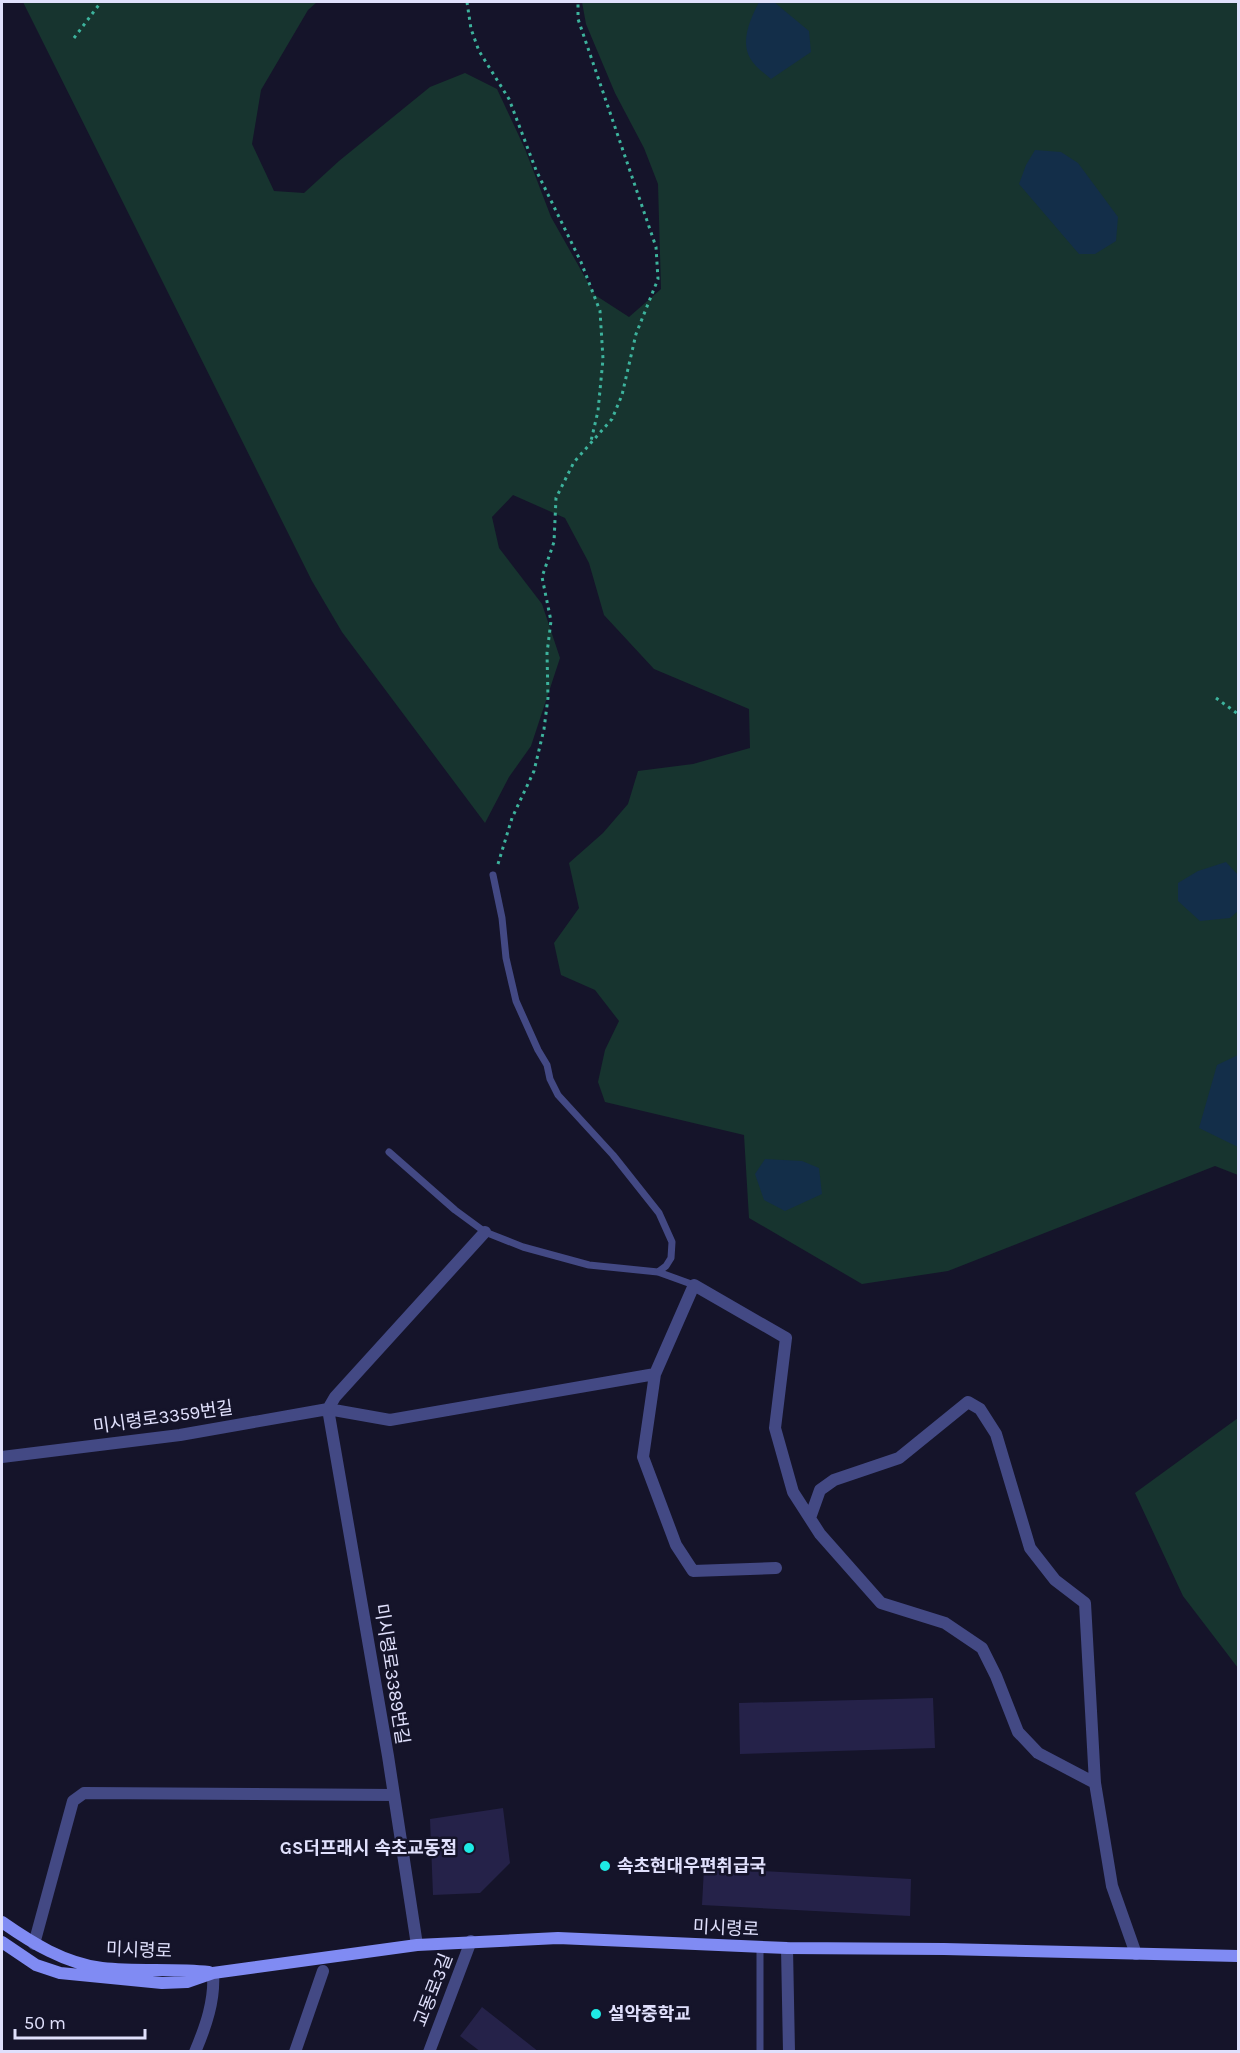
<svg xmlns="http://www.w3.org/2000/svg" width="1240" height="2053" viewBox="0 0 1240 2053" font-family="Karla,'Noto Sans KR',sans-serif">
  <rect width="100%" height="100%" fill="#15142a"/>
  <path fill="#17342f" d="M23,2H317L308,10L261,90L252,144L274,191L304,193L339,161L430,87L465,73L497,89L525,149L551,217L595,295L629,317L661,289L658,184L644,148L615,93L586,24L582,2H1238V1175L1215,1166L948,1271L862,1284L749,1218L744,1135L605,1102L598,1082L605,1050L619,1021L595,990L561,975L554,943L579,908L569,863L603,833L628,804L638,771L693,764L750,748L749,709L654,669L604,615L589,563L565,518L513,495L492,517L499,548L542,604L560,658L531,746L509,777L485,823L342,632L312,581Z
    M1238,1418V1668L1183,1596L1135,1493Z"/>
  <path fill="#132e49" d="M759,2H774L809,31L811,52L771,79C764,73 754,66 750,58C740,40 751,18 759,2Z
    M1035,150L1061,152L1078,163L1118,217L1116,241L1095,254H1079L1019,184L1026,165Z
    M1226,862L1238,875V911L1230,918L1200,921L1178,901V883L1198,871Z
    M1238,1055V1147L1199,1128L1217,1065Z
    M765,1159L802,1161L819,1168L822,1194L785,1211L764,1200L755,1174Z"/>
  <path fill="#252249" d="M933,1698L935,1748L740,1754L739,1703Z
    M503,1808L510,1863L480,1893L433,1895L430,1819Z
    M704,1868L911,1879L910,1916L702,1905Z
    M482,2007L539,2052H481L460,2036Z"/>
  <g fill="none" stroke-linecap="round" stroke-linejoin="round">
    <path stroke="#3db39d" stroke-width="3" stroke-dasharray="3 4.5" stroke-linecap="butt" d="M467,2L471,29L479,51L509,99L536,170L581,262L600,311L603,359L598,411L591,441
      M74,38L101,2
      M1216,698L1238,714
      M498,864L512,818L534,771L544,729L548,698L547,653L551,621L542,577L554,542L556,498L574,462L612,419L622,395L636,334L658,279L656,247L578,19V2"/>
    <path stroke="#434984" stroke-width="7" d="M493,875L502,918L506,958L516,1001L538,1050L547,1065L550,1079L558,1095L613,1155L659,1213L672,1242L671,1258L666,1266L658,1272
      M389,1152L455,1210L485,1232L523,1247L589,1265L658,1272L694,1285
      M760,2052V1947"/>
    <path stroke="#434984" stroke-width="12" d="M655,1374L694,1285L786,1338L775,1428L793,1492L820,1534L881,1603L945,1623L982,1648L996,1676L1018,1732L1038,1753L1095,1783L1112,1886L1136,1954
      M328,1409L388,1756L417,1945
      M328,1409L335,1397L485,1232
      M2,1457L180,1435L328,1409L390,1420L655,1374L643,1457L676,1545L693,1571L776,1568
      M810,1518L820,1490L834,1480L899,1458L968,1402L980,1409L996,1434L1030,1548L1055,1580L1085,1603L1095,1783
      M34,1944L73,1801L84,1793L394,1795
      M787,1948L789,2052
      M295,2052L323,1971
      M429,2052L471,1941"/>
    <path stroke="#434984" stroke-width="12" d="M195,2052C206,2026 215,2000 213,1973"/>
    <path stroke="#808bf3" stroke-width="12" d="M2,1922C32,1943 64,1963 102,1968C137,1972 174,1968 209,1972
      M2,1942L36,1965L60,1973L162,1983L187,1982L213,1973L417,1945L558,1938L787,1948L944,1949L1238,1956"/>
  </g>
  <g fill="#1eeae5" stroke="#15142a" stroke-width="2">
    <circle cx="469" cy="1848" r="6"/>
    <circle cx="605" cy="1866" r="6"/>
    <circle cx="596" cy="2014" r="6"/>
  </g>
  <g text-anchor="middle" stroke-width="5" stroke-linejoin="round" paint-order="stroke">
    <g font-size="18" fill="#e0e0fc" stroke="#15142a">
      <text transform="translate(163 1417) rotate(-8)" y="6">미시령로3359번길</text>
      <text transform="translate(392 1674) rotate(81)" y="6">미시령로3389번길</text>
      <text transform="translate(726 1928) rotate(3)" y="6">미시령로</text>
      <text transform="translate(139 1950) rotate(2)" y="6">미시령로</text>
      <text transform="translate(433 1990) rotate(-69)" y="6">교동로3길</text>
    </g>
    <g font-size="18" font-weight="bold" fill="#e0e0fc" stroke="#15142a" text-anchor="start">
      <text x="457" y="1854" text-anchor="end">GS더프래시 속초교동점</text>
      <text x="617" y="1872">속초현대우편취급국</text>
      <text x="608" y="2020">설악중학교</text>
    </g>
  </g>
  <rect width="1240" height="2053" fill="none" stroke="#e0e0fc" stroke-width="6"/>
  <path d="M15 2029v9h130v-9" fill="none" stroke="#e0e0fc" stroke-width="3"/>
  <text x="24" y="2029" font-size="18" fill="#e0e0fc" stroke="#15142a" stroke-width="4.5" paint-order="stroke">50 m</text>
</svg>
